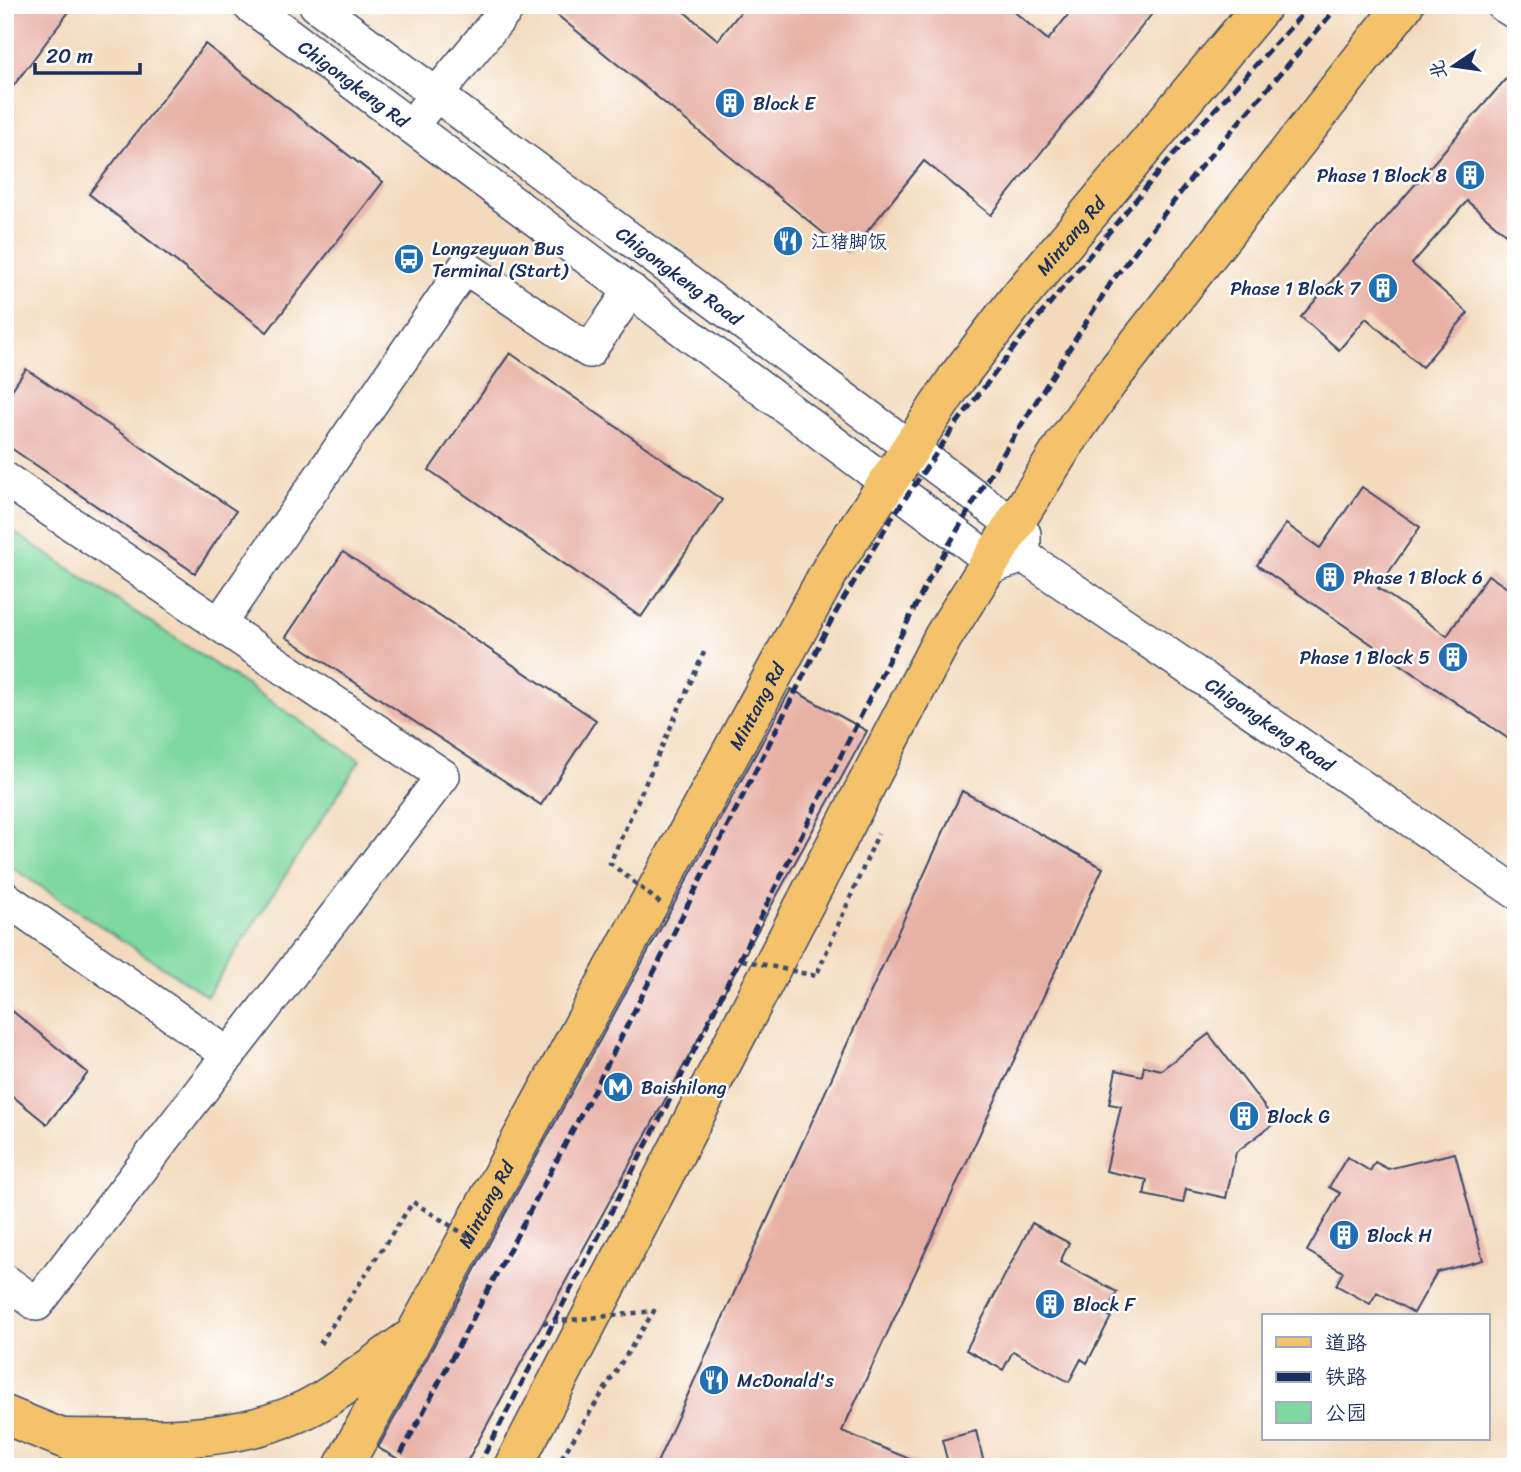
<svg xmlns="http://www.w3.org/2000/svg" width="1521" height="1472" viewBox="0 0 1521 1472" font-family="Sriracha,'LXGW WenKai TC',sans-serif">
  <rect width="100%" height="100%" fill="#fff"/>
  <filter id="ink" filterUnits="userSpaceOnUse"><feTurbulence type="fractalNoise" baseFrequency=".0143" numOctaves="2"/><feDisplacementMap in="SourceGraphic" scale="14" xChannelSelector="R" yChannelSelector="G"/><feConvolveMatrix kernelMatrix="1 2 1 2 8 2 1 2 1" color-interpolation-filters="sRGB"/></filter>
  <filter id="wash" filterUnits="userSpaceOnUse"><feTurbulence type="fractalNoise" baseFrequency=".00686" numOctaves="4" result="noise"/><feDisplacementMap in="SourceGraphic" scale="28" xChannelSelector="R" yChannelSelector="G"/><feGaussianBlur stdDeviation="1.57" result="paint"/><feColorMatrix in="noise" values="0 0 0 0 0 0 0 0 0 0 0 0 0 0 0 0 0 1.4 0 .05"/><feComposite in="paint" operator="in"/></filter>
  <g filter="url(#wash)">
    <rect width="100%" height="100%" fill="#f3dabc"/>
    <path fill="#7ed89f" stroke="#4c847e" stroke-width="2" d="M9,529L360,760L207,996L5,863V535Z"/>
    <g id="blocks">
      <path fill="#e8b1a6" d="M5,5H74L5,97Z
        M545,5H676L718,40L746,5H1006L1048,40L1076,5H1159L991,215L924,161L849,254Z
        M205,44L383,182L267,332L89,194Z
        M1516,67V243L1467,201L1412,264L1468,313L1422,367L1366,318L1339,350L1301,317Z
        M510,353L722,500L641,617L429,470Z
        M26,369L236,511L195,573L5,444V400Z
        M1362,487L1420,527L1378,588L1413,612L1447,636L1488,575L1516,594V744L1257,565L1286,524L1320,548Z
        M343,552L596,720L541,805L286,637Z
        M791,689L867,731L464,1467H413L378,1448Z
        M962,791L1103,868L842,1431L929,1467H655Z
        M5,1005L88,1073L47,1124L5,1090Z
        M1209,1034L1276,1122L1236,1152L1226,1198L1186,1189L1183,1203L1144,1195L1147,1180L1106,1171L1121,1106L1109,1104L1116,1070L1142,1076L1144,1066L1161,1070Z
        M1455,1153L1483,1260L1437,1272L1414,1313L1377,1292L1370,1304L1336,1285L1343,1272L1307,1251L1340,1193L1329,1187L1347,1157L1370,1171L1375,1162L1388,1169Z
        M1032,1223L1069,1243L1060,1262L1117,1292L1105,1314L1111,1317L1087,1363L1081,1359L1069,1382L1013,1351L1003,1370L966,1350Z
        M976,1431L985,1467H949L942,1440Z"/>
    </g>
  </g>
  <g filter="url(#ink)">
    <use href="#blocks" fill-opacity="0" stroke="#3b496c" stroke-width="2"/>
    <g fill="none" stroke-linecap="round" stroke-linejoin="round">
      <g stroke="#3b496c" stroke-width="36">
        <g id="minor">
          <path id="s1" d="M249,5L997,565L1024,556"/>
          <path id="s2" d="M316,5L1014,525L1024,534V547"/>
          <path d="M1503,5L1516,13"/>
          <path d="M423,111L510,5"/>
          <path d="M5,479L443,776L37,1304L5,1281"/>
          <path id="s3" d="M1024,556L1516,892"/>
          <path d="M219,624L465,267L589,351L631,290"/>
          <path d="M5,898L229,1055"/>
        </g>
      </g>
      <g stroke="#3b496c" stroke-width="41">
        <g id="major">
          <path d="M5,1415L133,1467"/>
          <path d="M62,1438C150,1438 245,1447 323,1400C352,1382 379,1361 407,1341"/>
          <path id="s4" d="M343,1467L833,565L957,378L1016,301L1263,5"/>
          <path d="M513,1467L943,637L1064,445L1108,382L1404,5"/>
        </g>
      </g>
      <use href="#minor" stroke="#fff" stroke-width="33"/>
      <use href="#major" stroke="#f3c26a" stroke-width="38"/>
      <path stroke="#1b2f5e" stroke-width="5" stroke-dasharray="10 5" stroke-linecap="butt" d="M394,1467L602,1075L832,619L889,522L957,423L1027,331L1172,156L1311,5
        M478,1467L665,1109L928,581L983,486L1112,281L1198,170L1339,5"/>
      <path stroke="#3b496c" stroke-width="4.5" stroke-dasharray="5 5" stroke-linecap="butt" d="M660,903L610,863L705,650
        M742,960L816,976L878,834
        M543,1323L654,1311L562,1457
        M320,1344L413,1202L475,1241"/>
    </g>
  </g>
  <defs>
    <g id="building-disc" transform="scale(1.575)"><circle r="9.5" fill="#1f6fb2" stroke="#fff"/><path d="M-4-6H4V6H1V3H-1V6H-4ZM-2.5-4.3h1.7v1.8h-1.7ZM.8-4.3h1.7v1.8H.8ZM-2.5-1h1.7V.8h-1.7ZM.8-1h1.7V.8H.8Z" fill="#fff"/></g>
    <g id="restaurant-disc" transform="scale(1.575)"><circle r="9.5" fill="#1f6fb2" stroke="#fff"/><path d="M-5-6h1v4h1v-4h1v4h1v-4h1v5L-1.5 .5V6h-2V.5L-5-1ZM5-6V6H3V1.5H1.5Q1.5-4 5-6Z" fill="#fff"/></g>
    <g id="bus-disc" transform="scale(1.575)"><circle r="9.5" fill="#1f6fb2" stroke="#fff"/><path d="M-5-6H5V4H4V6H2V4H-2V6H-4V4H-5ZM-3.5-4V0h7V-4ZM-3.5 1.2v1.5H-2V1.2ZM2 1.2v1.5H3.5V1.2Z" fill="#fff"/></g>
    <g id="metro-disc" transform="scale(1.575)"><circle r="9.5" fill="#1f6fb2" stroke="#fff"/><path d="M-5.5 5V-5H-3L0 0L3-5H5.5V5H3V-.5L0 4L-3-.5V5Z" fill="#fff"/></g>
  </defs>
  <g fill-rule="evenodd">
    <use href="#building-disc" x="730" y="103"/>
    <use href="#building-disc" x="1470" y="175"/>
    <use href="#restaurant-disc" x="788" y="241"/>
    <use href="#bus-disc" x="409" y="259"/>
    <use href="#building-disc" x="1383" y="288"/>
    <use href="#building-disc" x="1330" y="577"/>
    <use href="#building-disc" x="1453" y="657"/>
    <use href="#metro-disc" x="618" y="1087"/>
    <use href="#building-disc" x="1244" y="1116"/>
    <use href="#building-disc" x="1344" y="1235"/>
    <use href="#building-disc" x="1050" y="1304"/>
    <use href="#restaurant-disc" x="714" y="1380"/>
  </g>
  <g text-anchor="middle" stroke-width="5" stroke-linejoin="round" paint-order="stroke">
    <g font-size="19" fill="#1b2f5e" stroke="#fff">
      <text dy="7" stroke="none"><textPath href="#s1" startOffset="131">Chigongkeng Rd</textPath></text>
      <text dy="7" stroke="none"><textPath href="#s4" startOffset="1433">Mintang Rd</textPath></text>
      <text dy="7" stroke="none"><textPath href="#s2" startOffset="453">Chigongkeng Road</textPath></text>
      <text dy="7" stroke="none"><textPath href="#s4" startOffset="866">Mintang Rd</textPath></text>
      <text dy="7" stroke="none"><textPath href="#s3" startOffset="298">Chigongkeng Road</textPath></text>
      <text dy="7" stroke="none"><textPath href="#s4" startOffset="299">Mintang Rd</textPath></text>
    </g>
    <g font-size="19" fill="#1b2f5e" stroke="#fff" text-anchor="start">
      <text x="753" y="110">Block E</text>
      <text x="1447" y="182" text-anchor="end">Phase 1 Block 8</text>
      <text x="811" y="248">江猪脚饭</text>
      <text x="432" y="255">Longzeyuan Bus<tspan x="432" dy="22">Terminal (Start)</tspan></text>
      <text x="1360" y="295" text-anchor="end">Phase 1 Block 7</text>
      <text x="1353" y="584">Phase 1 Block 6</text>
      <text x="1430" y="664" text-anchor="end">Phase 1 Block 5</text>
      <text x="641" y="1094">Baishilong</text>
      <text x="1267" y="1123">Block G</text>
      <text x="1367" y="1242">Block H</text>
      <text x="1073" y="1311">Block F</text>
      <text x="737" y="1387">McDonald's</text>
    </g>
  </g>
  <rect width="1521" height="1472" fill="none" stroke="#fff" stroke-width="28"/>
  <rect x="1262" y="1314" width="228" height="126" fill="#ffffff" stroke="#a4acbf" stroke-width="2"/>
  <rect x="1276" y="1337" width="35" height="10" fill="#f3c26a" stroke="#a4acbf" stroke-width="2"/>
  <text x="1325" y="1350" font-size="21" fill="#1b2f5e">道路</text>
  <rect x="1276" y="1372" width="35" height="10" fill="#1b2f5e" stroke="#a4acbf" stroke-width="2"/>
  <text x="1325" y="1384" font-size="21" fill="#1b2f5e">铁路</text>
  <rect x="1276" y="1402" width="35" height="21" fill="#7ed89f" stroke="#a4acbf" stroke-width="2"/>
  <text x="1325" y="1420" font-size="21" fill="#1b2f5e">公园</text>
  <g transform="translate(1454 66) rotate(257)" stroke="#ffffff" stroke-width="5" paint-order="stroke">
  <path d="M0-5L12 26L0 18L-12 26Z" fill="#1b2f5e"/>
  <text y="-10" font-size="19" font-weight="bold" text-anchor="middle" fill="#1b2f5e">北</text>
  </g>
  <path d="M35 63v10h105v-10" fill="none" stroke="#1b2f5e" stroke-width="3.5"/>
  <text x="46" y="63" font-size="21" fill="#1b2f5e" stroke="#ffffff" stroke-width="5" paint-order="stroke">20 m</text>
</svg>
